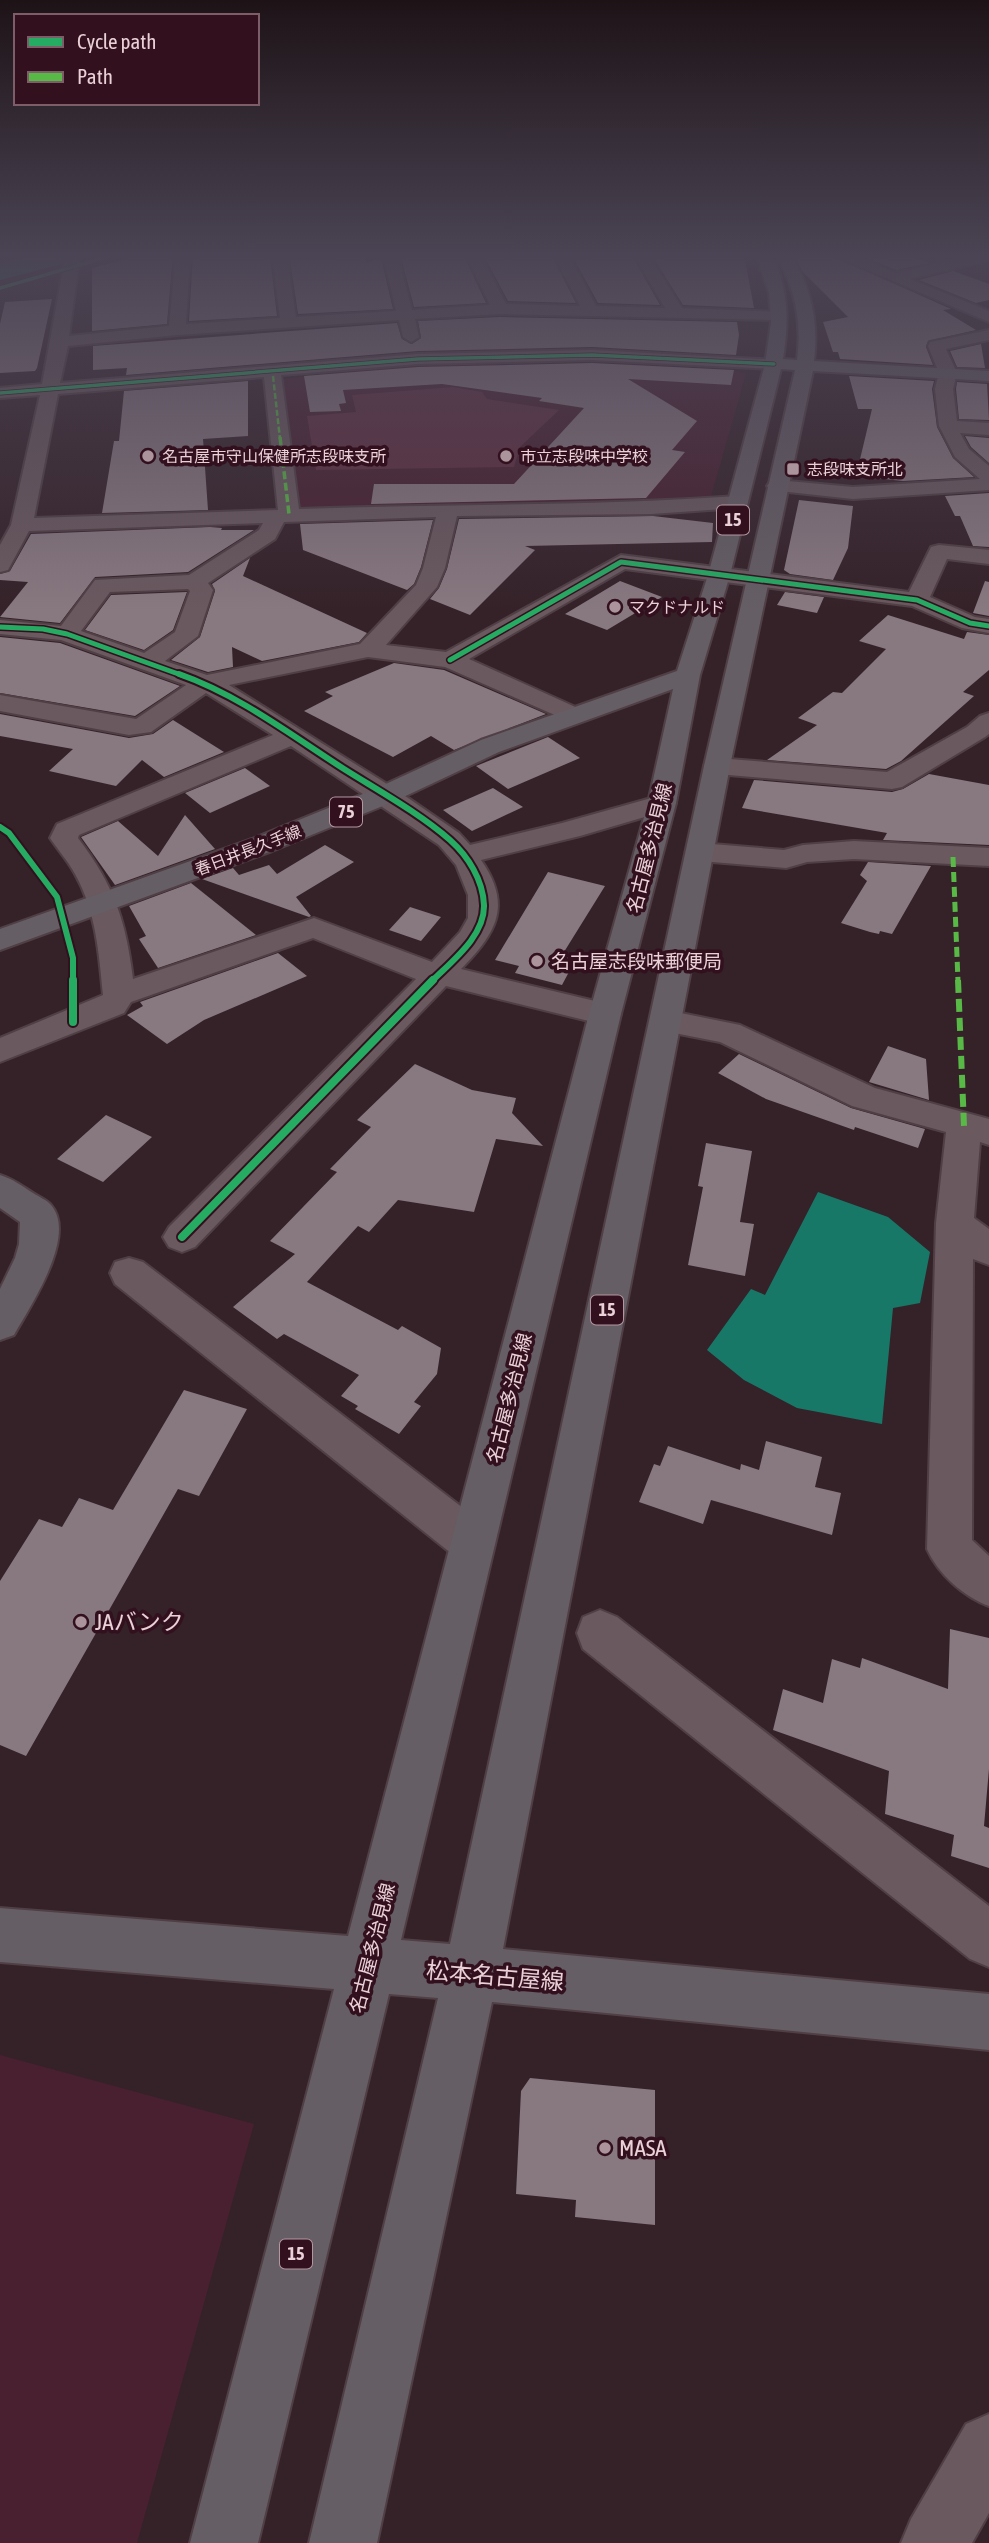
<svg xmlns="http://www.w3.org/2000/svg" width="989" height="2543" viewBox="0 0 989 2543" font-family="'Asap Condensed','Noto Sans JP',sans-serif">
  <rect width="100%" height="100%" fill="#352229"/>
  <path fill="#482030" d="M465,364H497L504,380L621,385L626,364L734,370L746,374L711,496L704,499L296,509L280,379L389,367Z
    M0,2055L254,2124L137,2543H0Z"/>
  <path fill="#5f2e40" d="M453,387L482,392L487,399L559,410L520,447L514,467L316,470L307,416L356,412L352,395Z"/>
  <path fill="#187868" d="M818,1192L888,1217L930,1252L920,1303L893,1308L882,1424L797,1408L744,1380L707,1350L751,1289L765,1295Z"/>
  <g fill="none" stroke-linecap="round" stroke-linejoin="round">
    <path fill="#187868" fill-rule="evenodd" d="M36,254H81L77,260L0,280V264Z"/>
  </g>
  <path fill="#887880" d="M147,254H173L167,324L92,331V268L130,258H147Z
    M193,254L270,256L277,316L189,321Z
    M400,254H463L486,303L414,307Z
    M483,254H551L576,303L508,301Z
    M620,254H631L660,305L598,303L574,259L621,257Z
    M651,254H744L754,308L683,305Z
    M794,254H828L951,309L943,310L976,330L928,341L926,347L933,365L840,359L838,352H833L823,322L848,317L802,271Z
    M858,254H905L929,263L896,270Z
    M365,257L367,263L381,258L393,309L298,314L290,260Z
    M953,271L989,284V300L976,303L919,280Z
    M52,299L37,368L35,371L0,373V324L5,302Z
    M500,317L737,322L739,335L736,355L592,347L418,351L126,375L127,368L93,370V346L397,323L402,339L412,344L421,338L418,321Z
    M981,344L985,368L957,367L950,351Z
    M592,363L734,370L731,385L628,379L697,421L672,450L685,452L646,498L371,504L374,484H514L584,408L539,401L542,398L442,384L343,390L346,403L339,404L341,411L310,412L304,376L418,367Z
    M849,376L934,381L932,389L937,427L953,458L974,477L903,481L856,476L872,409H858Z
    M248,381V436L203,439L208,510L102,513L114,441H119L124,391Z
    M957,382L987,384L989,420L959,419L956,389Z
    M965,436L989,438V463L971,447Z
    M989,493V547L973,546L960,516H955L945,496Z
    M799,500L853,506L848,548L833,580L790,574L784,570Z
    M653,516L713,523L712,542L525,546L535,550L470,615L430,599L439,588L447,569L459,519Z
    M433,520L421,567L414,584L407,590L303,550L300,524Z
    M210,527L222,528L221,530H254L188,572L95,577L60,623L0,617L28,582L0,580V574L10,571L31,534Z
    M250,558L243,576L367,633L359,642L262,661L232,647L233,667L208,672L171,660L200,637L215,591L212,584Z
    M620,581L662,597L607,630L565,614Z
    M985,581L989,582V616L973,613Z
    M187,592L173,630L144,650L85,630L111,595Z
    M785,592L824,597L817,613L777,605Z
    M888,615L964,639L967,632L989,635V670L963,692L974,696L901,761L886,769L767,760L817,725L798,718L833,692L842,693L886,649L859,641Z
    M0,637L60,643L180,686L135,716L0,693Z
    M394,663L444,670L546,714L454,750L431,736L393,757L304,711L333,696L325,692Z
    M0,714L129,738L153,734L173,720L224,752L164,777L142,760L116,786L49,771L73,749L0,736Z
    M548,737L580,758L508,789L476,766Z
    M245,768L270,786L210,813L185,793Z
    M929,774L989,785V845L883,840L887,833L742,808L754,780L892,792L903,789Z
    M493,788L523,807L472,831L443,810Z
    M185,815L215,849L115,885L81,837L118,821L158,856Z
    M325,845L354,862L296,897L311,916L309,917L202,879L233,868L239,875L269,865L277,874Z
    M868,862L931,866L892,934L880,931L879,934L870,932L841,923L867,881L860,875Z
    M548,872L605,886L564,952L578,955L562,985L515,973L519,966L495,960Z
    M191,883L256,935L158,968L139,939L146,936L129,906Z
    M410,907L441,917L421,941L389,930Z
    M278,953L307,976L204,1020L167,1044L127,1015L143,1006L140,1002Z
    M888,1046L926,1059L929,1100L869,1082Z
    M739,1054L851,1108L925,1129L918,1148L855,1127L854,1130L766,1099L718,1073Z
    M415,1064L472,1090L516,1098L512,1113L543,1146L496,1139L474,1212L398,1200L369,1232L358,1226L307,1282L398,1330L402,1326L441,1348L437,1374L414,1402L421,1406L399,1434L355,1409L358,1406L341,1396L359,1375L284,1334L277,1339L233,1307L295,1254L270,1241L337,1172L330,1169L371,1127L357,1120Z
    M106,1115L152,1137L103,1182L57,1159Z
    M706,1143L752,1151L740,1222L754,1224L745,1276L688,1265L703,1187L698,1186Z
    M184,1390L247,1409L199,1496L178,1489L26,1756L0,1745V1581L39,1519L62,1527L79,1498L113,1510Z
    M766,1441L822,1457L815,1487L841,1493L832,1535L711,1500L703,1524L639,1502L654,1464L660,1466L668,1446L740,1470L741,1464L759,1470Z
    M950,1629L989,1638V1769L984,1826L989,1828V1868L951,1856L954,1835L885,1814L889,1771L773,1730L783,1689L823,1703L832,1659L860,1668L862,1658L948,1689Z
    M530,2078L655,2090V2225L575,2217L576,2200L516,2194L521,2091Z"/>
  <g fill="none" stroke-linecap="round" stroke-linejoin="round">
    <g stroke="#503f45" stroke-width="4">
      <path id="minor" d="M66,254H80L69,336L169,326L176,254H190L186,324L280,318L272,254H286L296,317L396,311L383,254H397L412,310L490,305L465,254H480L506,304L580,306L553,254H568L596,306L665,308L633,254H648L682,308L784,312L786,315L778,320L500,314L415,319L419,337L411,342L403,337L399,320L177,335L68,346L60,383L418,354L592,350L780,360L783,364L780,368L774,369L592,360L418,364L281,375L299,509C445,504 592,506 738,496L745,498L748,502L745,506L738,508L651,514L457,516L445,568L437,587L386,645L446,652L621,555L909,592L931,547L939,545L989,550V564L947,559L930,597L975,617L989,619V633L962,628L912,606L625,569L469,659L582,710L586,715L582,720L573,723L445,667L368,657L229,685L395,789L459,833L470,845L562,823L662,795L672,797L676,803L672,809L580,836L481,860C513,906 496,933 461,969L616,1006L621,1014L616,1022L605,1025L446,986L195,1247L182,1252L169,1247L163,1237L169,1227L416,979L313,938L131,1002L124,1013L0,1062V1038L103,995C99,954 96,911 75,874C68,861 58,850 50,838L57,824L273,735L206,693L151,732L129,735L0,711V695L136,719L186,685L61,640L0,634V620L61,626L95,580L189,575L259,530L263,523L29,531L8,570L0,572V545L11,525L40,395L0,398V388L42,384ZM264,377L278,510L34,518L58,394ZM436,517L423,568L416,585L360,644L207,675L165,661L198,636L213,590L208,583L275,539L284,522ZM188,589L190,591L175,632L144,653L81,631L110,592ZM291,746L439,845L456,865L468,895V918L460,932L432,962L314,918L133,979C126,921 114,885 78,838L79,835Z
        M830,254H851L896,273L977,254H989V260L910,279L989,311V322Z
        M989,330V340L946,349L957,373L953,389L957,421L989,423V435L960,433L969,449L989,466V490L853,499L770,490L767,486L770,482L777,480L853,487L980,479L955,457L939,426L935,389L939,373L928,346L930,342Z
        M989,713V734L985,737L902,787L892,789L717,774L708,772L704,766L708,760L717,758L887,772L967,727L980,716Z
        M854,841L989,848V866L854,859L807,862L786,868L700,861L690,858L686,852L690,846L700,843L784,850L803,845Z
        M666,1010L740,1025L875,1088L989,1119V1145L980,1142L974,1218L989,1229V1265L973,1259L972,1540L989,1556V1606C964,1597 938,1574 927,1549L936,1223L946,1132L852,1106L720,1042L654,1029L650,1021L654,1013Z
        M129,1258L143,1262L489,1528L495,1543L489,1558L473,1564L457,1558L115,1284L110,1273L115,1262Z
        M600,1610L617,1617L989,1906V1967L970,1959L583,1649L577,1633L583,1617Z
        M989,2414V2513L972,2543H901L911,2519L966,2424Z"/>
    </g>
    <g stroke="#503f45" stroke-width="4">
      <path id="major" d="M756,254H771C789,287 789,322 783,359L797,360C802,320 795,289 776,254H791C811,289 819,321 814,361L989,371V381L813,371L730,766L503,1949L989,1994V2050L492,2002L377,2543H309L438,1998L389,1994L258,2543H190L334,1989L0,1962V1908L348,1936L589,1014L648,803L673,689L499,752L395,801L272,851L0,950V929L252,839L375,789L481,740L677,671L708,575L765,364L771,322L769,293ZM781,369L795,370L704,766L450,1944L401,1940L621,1014L676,803L700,675L730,575Z
        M0,1175C13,1179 22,1186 33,1193C39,1197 47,1200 51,1205C78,1236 29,1308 14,1335L0,1340V1289L15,1258L19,1244L20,1222L0,1208Z"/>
    </g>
    <use href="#minor" fill="#6a595f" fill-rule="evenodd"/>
    <use href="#major" fill="#665e65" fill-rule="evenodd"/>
    <path stroke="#58b947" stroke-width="2.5" stroke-dasharray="6 2.5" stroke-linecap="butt" d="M273,376L280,439"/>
    <path stroke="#58b947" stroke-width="3.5" stroke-dasharray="8 3.5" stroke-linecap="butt" d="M280,437L289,514"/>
    <path stroke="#58b947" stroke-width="5" stroke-dasharray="10 5" stroke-linecap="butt" d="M953,857L958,981"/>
    <path stroke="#58b947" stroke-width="6" stroke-dasharray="13 6" stroke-linecap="butt" d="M958,980L964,1126"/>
    <g stroke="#32101e" stroke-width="5">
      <path id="cycleway-far3" d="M0,288L117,254
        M0,393L418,359L592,355L774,364"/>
    </g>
    <g stroke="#32101e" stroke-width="8">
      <path id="cycleway-far2" d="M0,627L43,629L67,634L184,676
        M450,660L621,562L917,600L970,623L989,626"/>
    </g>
    <g stroke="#32101e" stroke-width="10">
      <path id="cycleway-far1" d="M179,674C239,695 291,735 344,769C379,791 419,813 450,840C468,856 483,880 484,905C485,936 452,961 432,981
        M0,827L9,833L57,897L73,958V981"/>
    </g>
    <g stroke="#32101e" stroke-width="12">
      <path id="cycleway" d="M73,980V1022
        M182,1237L433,980"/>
    </g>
    <use href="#cycleway-far3" stroke="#26ab63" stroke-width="3.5"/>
    <use href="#cycleway-far2" stroke="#26ab63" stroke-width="5"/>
    <use href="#cycleway-far1" stroke="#26ab63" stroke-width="6"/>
    <use href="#cycleway" stroke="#26ab63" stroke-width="8"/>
  </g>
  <linearGradient id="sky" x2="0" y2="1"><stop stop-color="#1d1317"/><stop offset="0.42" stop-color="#4b4454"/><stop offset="1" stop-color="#4b4454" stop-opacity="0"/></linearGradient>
  <rect width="989" height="610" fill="url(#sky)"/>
  <g fill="#ab949b" stroke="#32101e" stroke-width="2.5">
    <circle cx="148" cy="456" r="7"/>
    <circle cx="506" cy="456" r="7"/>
    <rect x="786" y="462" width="14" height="14" rx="3.5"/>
    <circle cx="615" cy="607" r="7"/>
    <circle cx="537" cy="961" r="7"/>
    <circle cx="81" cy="1622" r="7"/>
    <circle cx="605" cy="2148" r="7"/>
  </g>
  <g text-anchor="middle" stroke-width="7" stroke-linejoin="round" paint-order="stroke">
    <g font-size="16" fill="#ead1d8" stroke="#32101e" text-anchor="start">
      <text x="162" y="462">名古屋市守山保健所志段味支所</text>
      <text x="520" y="462">市立志段味中学校</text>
      <text x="807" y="475">志段味支所北</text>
      <text x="629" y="613">マクドナルド</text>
    </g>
    <g font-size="16" fill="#ead1d8" stroke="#32101e">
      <text transform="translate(248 850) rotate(-21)" y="6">春日井長久手線</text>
    </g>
    <g fill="#32101e" stroke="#b397a0" stroke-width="2">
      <rect x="717" y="505.5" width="32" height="29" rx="5"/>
      <rect x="330" y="797.5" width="32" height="29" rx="5"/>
      <rect x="591" y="1295.5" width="32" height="29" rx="5"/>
      <rect x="280" y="2239.5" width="32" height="29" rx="5"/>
    </g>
    <g font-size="18" font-weight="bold" fill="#ead1d8">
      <text x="733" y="526">15</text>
      <text x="346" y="818">75</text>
      <text x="607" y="1316">15</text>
      <text x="296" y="2260">15</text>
    </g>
    <g font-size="19" fill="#ead1d8" stroke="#32101e">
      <text transform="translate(649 848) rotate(-76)" y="7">名古屋多治見線</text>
      <text transform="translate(509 1398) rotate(-76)" y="7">名古屋多治見線</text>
      <text transform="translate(372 1948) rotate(-76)" y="7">名古屋多治見線</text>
    </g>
    <g font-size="19" fill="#ead1d8" stroke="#32101e" text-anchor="start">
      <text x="551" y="968">名古屋志段味郵便局</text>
    </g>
    <g font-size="23" fill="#ead1d8" stroke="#32101e" text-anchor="start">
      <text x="95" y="1630">JAバンク</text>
      <text x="619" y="2156">MASA</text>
    </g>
    <g font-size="23" fill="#ead1d8" stroke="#32101e">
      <text transform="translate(495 1976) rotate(5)" y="8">松本名古屋線</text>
    </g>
  </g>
  <rect x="14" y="14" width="245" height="91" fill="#32101e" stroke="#7c5d68" stroke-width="2"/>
  <rect x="28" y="37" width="35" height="10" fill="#26ab63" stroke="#7c5d68" stroke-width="2"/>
  <text x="77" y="49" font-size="21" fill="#ead1d8">Cycle path</text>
  <rect x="28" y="72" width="35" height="10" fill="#58b947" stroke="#7c5d68" stroke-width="2"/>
  <text x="77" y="84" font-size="21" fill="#ead1d8">Path</text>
</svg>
